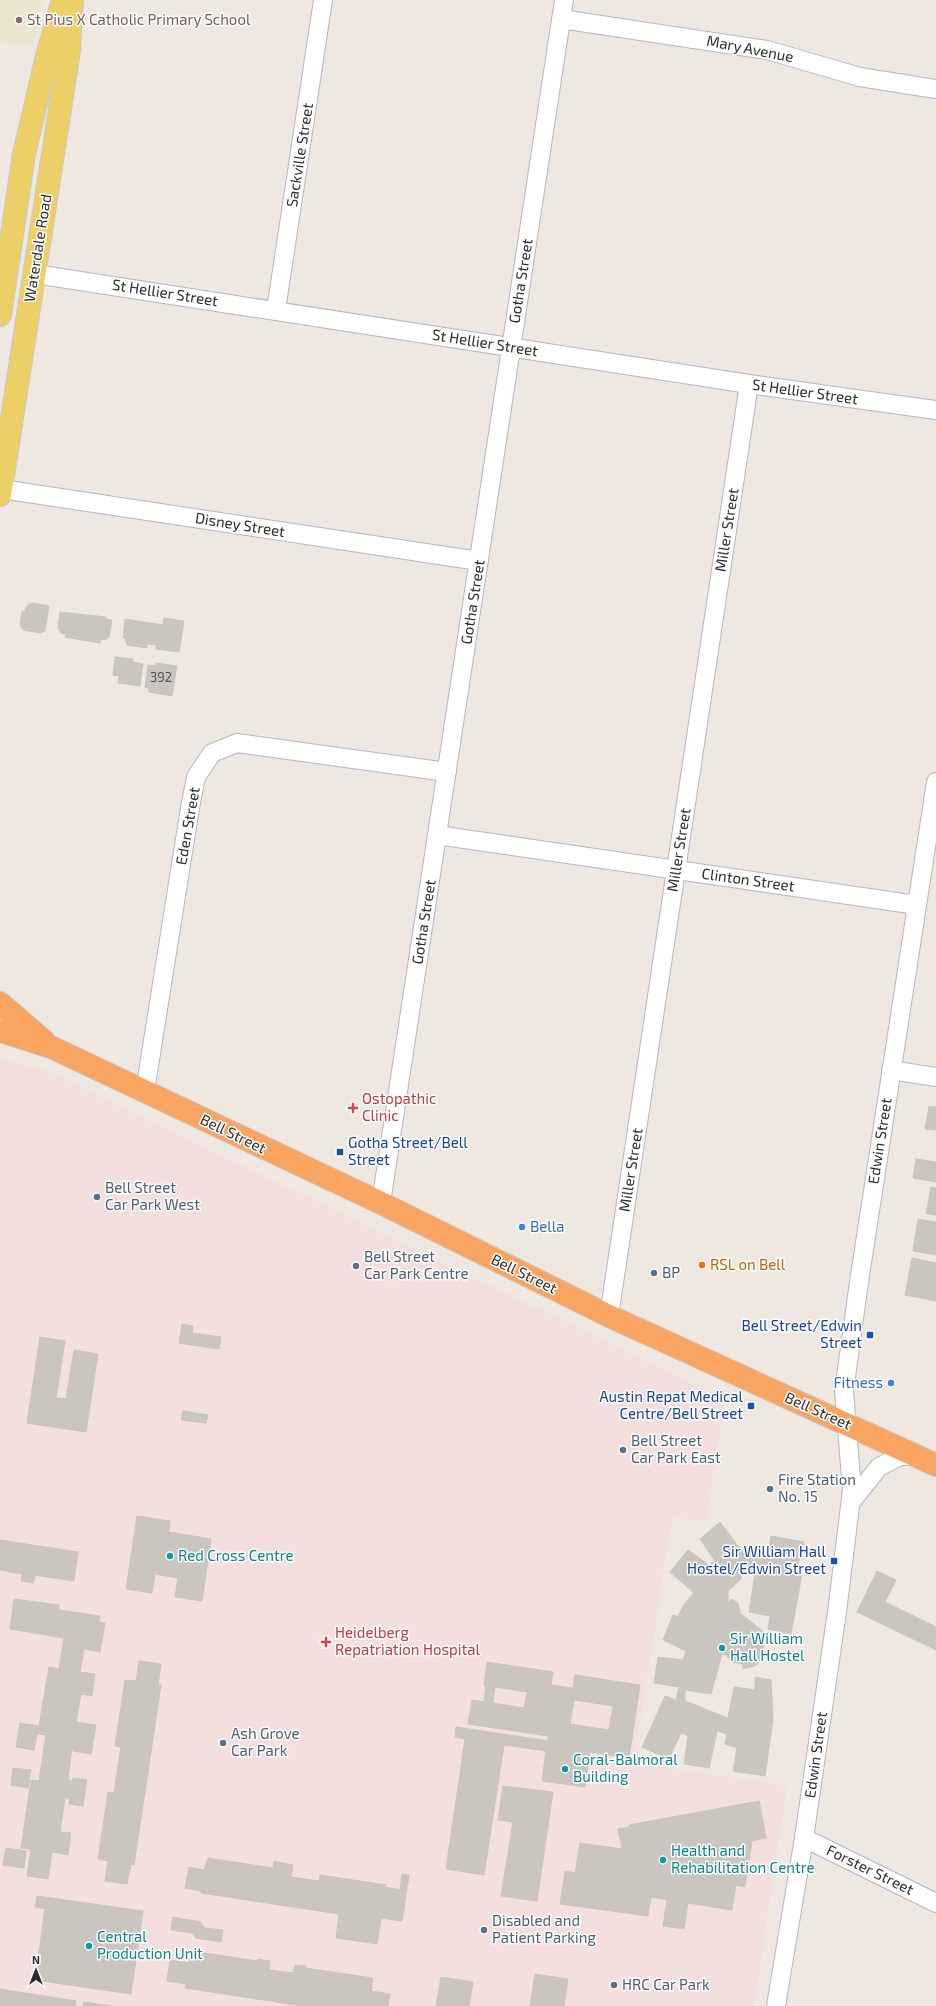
<svg xmlns="http://www.w3.org/2000/svg" width="936" height="2006" viewBox="0 0 936 2006" font-family="'Exo 2',sans-serif">
  <rect width="100%" height="100%" fill="#eee8e0"/>
  <path fill="#eee5d1" d="M0,0H42L33,46L0,41Z"/>
  <path fill="#f4dfdf" d="M0,1059L47,1071L725,1399L706,1522L672,1518L634,1762L787,1786L754,2006H0Z"/>
  <path fill="#cac6bf" stroke="#cac4ba" fill-rule="evenodd" d="M31,603L49,606L45,631L41,633L23,630L20,625L22,611L25,612L26,607Z
    M60,612L106,617L105,619L112,620L109,637L105,640L101,639L100,643L65,637L66,634L61,633L58,628Z
    M164,618L184,621L179,652L156,649V645L147,644V648L127,645L125,638H123L125,619L163,625Z
    M115,657L133,659V662L143,664L140,686L118,683L119,676L113,675Z
    M156,663L177,666L172,696L149,692V688L145,687L148,665L156,666Z
    M929,1106L936,1107V1130L925,1129Z
    M916,1159L936,1162V1182L913,1178Z
    M931,1187L936,1188V1215L926,1214Z
    M918,1219L936,1222V1255L913,1251Z
    M912,1258L936,1263V1301L905,1295Z
    M182,1324L193,1326L192,1333L221,1337L219,1349L179,1343Z
    M40,1337L65,1341L56,1398L66,1399L74,1350L98,1354L86,1432L27,1423Z
    M183,1411L208,1415L206,1423L181,1420Z
    M137,1516L170,1521L169,1532L211,1539L202,1601L175,1597L178,1578L155,1574L152,1593L126,1589Z
    M720,1522L741,1550L768,1554L771,1536L804,1542L796,1572L802,1574L791,1634L768,1629L770,1616L749,1612L755,1574L736,1570L742,1578L728,1591V1604L731,1599L738,1603L740,1613L765,1633L763,1638L764,1653L761,1659L755,1666L743,1669V1664L732,1662L726,1655L722,1654L711,1694L685,1690V1701L728,1718L734,1687L755,1690V1677L771,1680L773,1719L765,1776L733,1771L737,1748L725,1744L727,1734L717,1731L709,1768L684,1764L688,1736L681,1733L669,1759L642,1747L665,1696L676,1700L679,1687L654,1683L658,1657L683,1660L686,1651L663,1640L673,1615L678,1617L683,1606L694,1593L670,1572L688,1550L709,1565L715,1561L700,1539Z
    M0,1540L78,1552L74,1581L35,1575L33,1583L21,1581L22,1574L0,1570Z
    M877,1571L896,1580L885,1602L936,1627V1650L857,1612Z
    M14,1599L59,1605V1610L100,1616L99,1622L105,1623L100,1652L84,1649L80,1672L95,1674L92,1696L81,1694L76,1722L96,1725L91,1754L73,1751L72,1747L68,1780L72,1781L73,1778L87,1780L83,1806L69,1804L70,1798H65L60,1832L71,1833L68,1855L52,1852L48,1879L27,1876L31,1849L21,1848L31,1780L39,1781L46,1735L37,1734L34,1750L16,1747L20,1723L39,1726L49,1667L59,1669L64,1638L10,1629Z
    M139,1661L161,1664L158,1685H161L134,1865L131,1864L127,1884L105,1881L108,1861L98,1859L108,1792L114,1793L121,1747L115,1746L125,1680L136,1681Z
    M487,1662L553,1672L551,1685L573,1688L575,1675L640,1685L629,1758L590,1752L585,1787L542,1781L546,1751L504,1745L484,1875L446,1869L465,1739L455,1737L456,1727L548,1741V1736L468,1724L472,1700L484,1702L486,1686H484ZM495,1687L527,1692L524,1708L493,1703ZM574,1700L613,1706L609,1730L570,1724Z
    M13,1768L31,1770L28,1788L11,1785Z
    M503,1786L553,1792L537,1901L501,1896L513,1822L498,1820Z
    M759,1801L766,1838L752,1841L745,1887L736,1885L732,1910L688,1903L684,1929L663,1926L667,1900L651,1897L648,1916L560,1904L565,1871L575,1873L580,1843L622,1849L618,1829L629,1827V1825Z
    M6,1848L26,1851L24,1868L3,1865Z
    M208,1858L273,1868L274,1861L293,1865L291,1877L319,1881L320,1875L386,1885L385,1887L400,1890L402,1874L409,1875L402,1921L381,1918L377,1944L336,1938L339,1914L201,1893V1891L185,1888L189,1867L204,1870Z
    M37,1896L143,1911L131,1994L35,1980L45,1909L35,1907Z
    M173,1917L200,1922L205,1928L223,1930L221,1942L196,1938L192,1933L171,1930Z
    M191,1951L258,1961V1959L270,1961L269,1970L293,1973L295,1965L306,1966L305,1968L373,1978L371,1991L390,1994L388,2006H302L185,1988L186,1984L167,1981L170,1960L189,1963Z
    M535,1974L568,1979L564,2006H530Z
    M441,1977L473,1982L469,2006H436Z
    M0,1989L76,2001L75,2006H0Z
    M84,2002L111,2006H83Z"/>
  <g fill="none" stroke-linecap="round" stroke-linejoin="round">
    <g stroke="#b4b6c0" stroke-width="20">
      <path id="minor" d="M561,19L767,50L860,77L936,89
        M35,274L749,384L936,410
        M276,310L323,0
        M1,489L479,561
        M437,835L917,905
        M891,1070L936,1077
        M145,1091L190,808L196,777L212,753L237,743L447,772
        M381,1203L564,0
        M609,1316L749,384
        M851,1502L879,1467L900,1456H917
        M804,1838L936,1903
        M776,2006L804,1838L837,1612L852,1490L844,1391L859,1282L936,782"/>
    </g>
    <g stroke="#c8c8c8" stroke-width="24">
      <path id="major" d="M0,315L24,154L48,52L63,0
        M0,495L69,51L72,0"/>
    </g>
    <g stroke="#c8c8c8" stroke-width="24">
      <path id="highway" d="M0,1003L44,1041
        M0,1031L51,1047L381,1203L609,1316L936,1465"/>
    </g>
    <use href="#minor" stroke="#fff" stroke-width="18"/>
    <use href="#major" stroke="#eccf67" stroke-width="22"/>
    <use href="#highway" stroke="#f9a561" stroke-width="22"/>
  </g>
  <circle fill="#8d6e63" stroke="#fff" stroke-width="1.5" cx="19" cy="20" r="4"/>
  <g fill="#e0444e" stroke="#fff" stroke-width="1.5">
    <path d="M351 1102h4v4h4v4h-4v4h-4v-4h-4v-4h4z"/>
    <path d="M324 1636h4v4h4v4h-4v4h-4v-4h-4v-4h4z"/>
  </g>
  <g fill="#1a4fb4" stroke="#fff" stroke-width="1.5">
    <rect x="336" y="1148" width="8" height="8" rx="2"/>
    <rect x="866" y="1331" width="8" height="8" rx="2"/>
    <rect x="747" y="1402" width="8" height="8" rx="2"/>
    <rect x="830" y="1557" width="8" height="8" rx="2"/>
  </g>
  <g fill="#5c6f8a" stroke="#fff" stroke-width="1.5">
    <circle cx="97" cy="1197" r="4"/>
    <circle cx="356" cy="1266" r="4"/>
    <circle cx="654" cy="1273" r="4"/>
    <circle cx="623" cy="1450" r="4"/>
    <circle cx="770" cy="1489" r="4"/>
    <circle cx="223" cy="1743" r="4"/>
    <circle cx="484" cy="1930" r="4"/>
    <circle cx="614" cy="1985" r="4"/>
  </g>
  <g fill="#3f7fe0" stroke="#fff" stroke-width="1.5">
    <circle cx="522" cy="1227" r="4"/>
    <circle cx="891" cy="1383" r="4"/>
  </g>
  <circle fill="#e8710a" stroke="#fff" stroke-width="1.5" cx="702" cy="1265" r="4"/>
  <g fill="#0f9aa8" stroke="#fff" stroke-width="1.5">
    <circle cx="170" cy="1556" r="4"/>
    <circle cx="722" cy="1648" r="4"/>
    <circle cx="565" cy="1769" r="4"/>
    <circle cx="663" cy="1860" r="4"/>
    <circle cx="89" cy="1946" r="4"/>
  </g>
  <g text-anchor="middle" stroke-width="3" stroke-linejoin="round" paint-order="stroke">
    <g font-size="13" fill="#545352">
      <text x="161" y="682">392</text>
    </g>
    <g font-size="15" fill="#785e54" stroke="#fff" text-anchor="start">
      <text x="27" y="25">St Pius X Catholic Primary School</text>
    </g>
    <g font-size="15" fill="#2d2d2d" stroke="#fff">
      <text transform="translate(750 49) rotate(11)" y="5">Mary Avenue</text>
      <text transform="translate(300 155) rotate(-81)" y="5">Sackville Street</text>
      <text transform="translate(38 248) rotate(-81)" y="5">Waterdale Road</text>
      <text transform="translate(521 281) rotate(-81)" y="5">Gotha Street</text>
      <text transform="translate(165 293) rotate(9)" y="5">St Hellier Street</text>
      <text transform="translate(485 343) rotate(9)" y="5">St Hellier Street</text>
      <text transform="translate(805 392) rotate(8)" y="5">St Hellier Street</text>
      <text transform="translate(240 525) rotate(9)" y="5">Disney Street</text>
      <text transform="translate(727 530) rotate(-81)" y="5">Miller Street</text>
      <text transform="translate(473 602) rotate(-81)" y="5">Gotha Street</text>
      <text transform="translate(188 826) rotate(-80)" y="5">Eden Street</text>
      <text transform="translate(679 850) rotate(-81)" y="5">Miller Street</text>
      <text transform="translate(748 880) rotate(8)" y="5">Clinton Street</text>
      <text transform="translate(424 922) rotate(-81)" y="5">Gotha Street</text>
      <text transform="translate(233 1134) rotate(26)" y="5">Bell Street</text>
      <text transform="translate(880 1141) rotate(-81)" y="5">Edwin Street</text>
      <text transform="translate(631 1170) rotate(-81)" y="5">Miller Street</text>
      <text transform="translate(524 1274) rotate(26)" y="5">Bell Street</text>
      <text transform="translate(818 1411) rotate(24)" y="5">Bell Street</text>
      <text transform="translate(816 1755) rotate(-82)" y="5">Edwin Street</text>
      <text transform="translate(870 1870) rotate(26)" y="5">Forster Street</text>
    </g>
    <g font-size="15" fill="#be3a42" stroke="#fff" text-anchor="start">
      <text x="362" y="1104">Ostopathic<tspan x="362" dy="17">Clinic</tspan></text>
      <text x="335" y="1638">Heidelberg<tspan x="335" dy="17">Repatriation Hospital</tspan></text>
    </g>
    <g font-size="15" fill="#164399" stroke="#fff" text-anchor="end">
      <text x="348" y="1148" text-anchor="start">Gotha Street/Bell<tspan x="348" dy="17">Street</tspan></text>
      <text x="862" y="1331">Bell Street/Edwin<tspan x="862" dy="17">Street</tspan></text>
      <text x="743" y="1402">Austin Repat Medical<tspan x="743" dy="17">Centre/Bell Street</tspan></text>
      <text x="826" y="1557">Sir William Hall<tspan x="826" dy="17">Hostel/Edwin Street</tspan></text>
    </g>
    <g font-size="15" fill="#4e5e75" stroke="#fff" text-anchor="start">
      <text x="105" y="1193">Bell Street<tspan x="105" dy="17">Car Park West</tspan></text>
      <text x="364" y="1262">Bell Street<tspan x="364" dy="17">Car Park Centre</tspan></text>
      <text x="662" y="1278">BP</text>
      <text x="631" y="1446">Bell Street<tspan x="631" dy="17">Car Park East</tspan></text>
      <text x="778" y="1485">Fire Station<tspan x="778" dy="17">No. 15</tspan></text>
      <text x="231" y="1739">Ash Grove<tspan x="231" dy="17">Car Park</tspan></text>
      <text x="492" y="1926">Disabled and<tspan x="492" dy="17">Patient Parking</tspan></text>
      <text x="622" y="1990">HRC Car Park</text>
    </g>
    <g font-size="15" fill="#366cbe" stroke="#fff" text-anchor="start">
      <text x="530" y="1232">Bella</text>
      <text x="883" y="1388" text-anchor="end">Fitness</text>
    </g>
    <g font-size="15" fill="#c56008" stroke="#fff" text-anchor="start">
      <text x="710" y="1270">RSL on Bell</text>
    </g>
    <g font-size="15" fill="#0d838f" stroke="#fff" text-anchor="start">
      <text x="178" y="1561">Red Cross Centre</text>
      <text x="730" y="1644">Sir William<tspan x="730" dy="17">Hall Hostel</tspan></text>
      <text x="573" y="1765">Coral-Balmoral<tspan x="573" dy="17">Building</tspan></text>
      <text x="671" y="1856">Health and<tspan x="671" dy="17">Rehabilitation Centre</tspan></text>
      <text x="97" y="1942">Central<tspan x="97" dy="17">Production Unit</tspan></text>
    </g>
  </g>
  <g transform="translate(36 1970)" stroke="#ffffff" stroke-width="3" paint-order="stroke">
  <path d="M0-3L7 15L0 10L-7 15Z" fill="#2d2d2d"/>
  <text y="-6" font-size="11" font-weight="bold" text-anchor="middle" fill="#2d2d2d">N</text>
  </g>
</svg>
